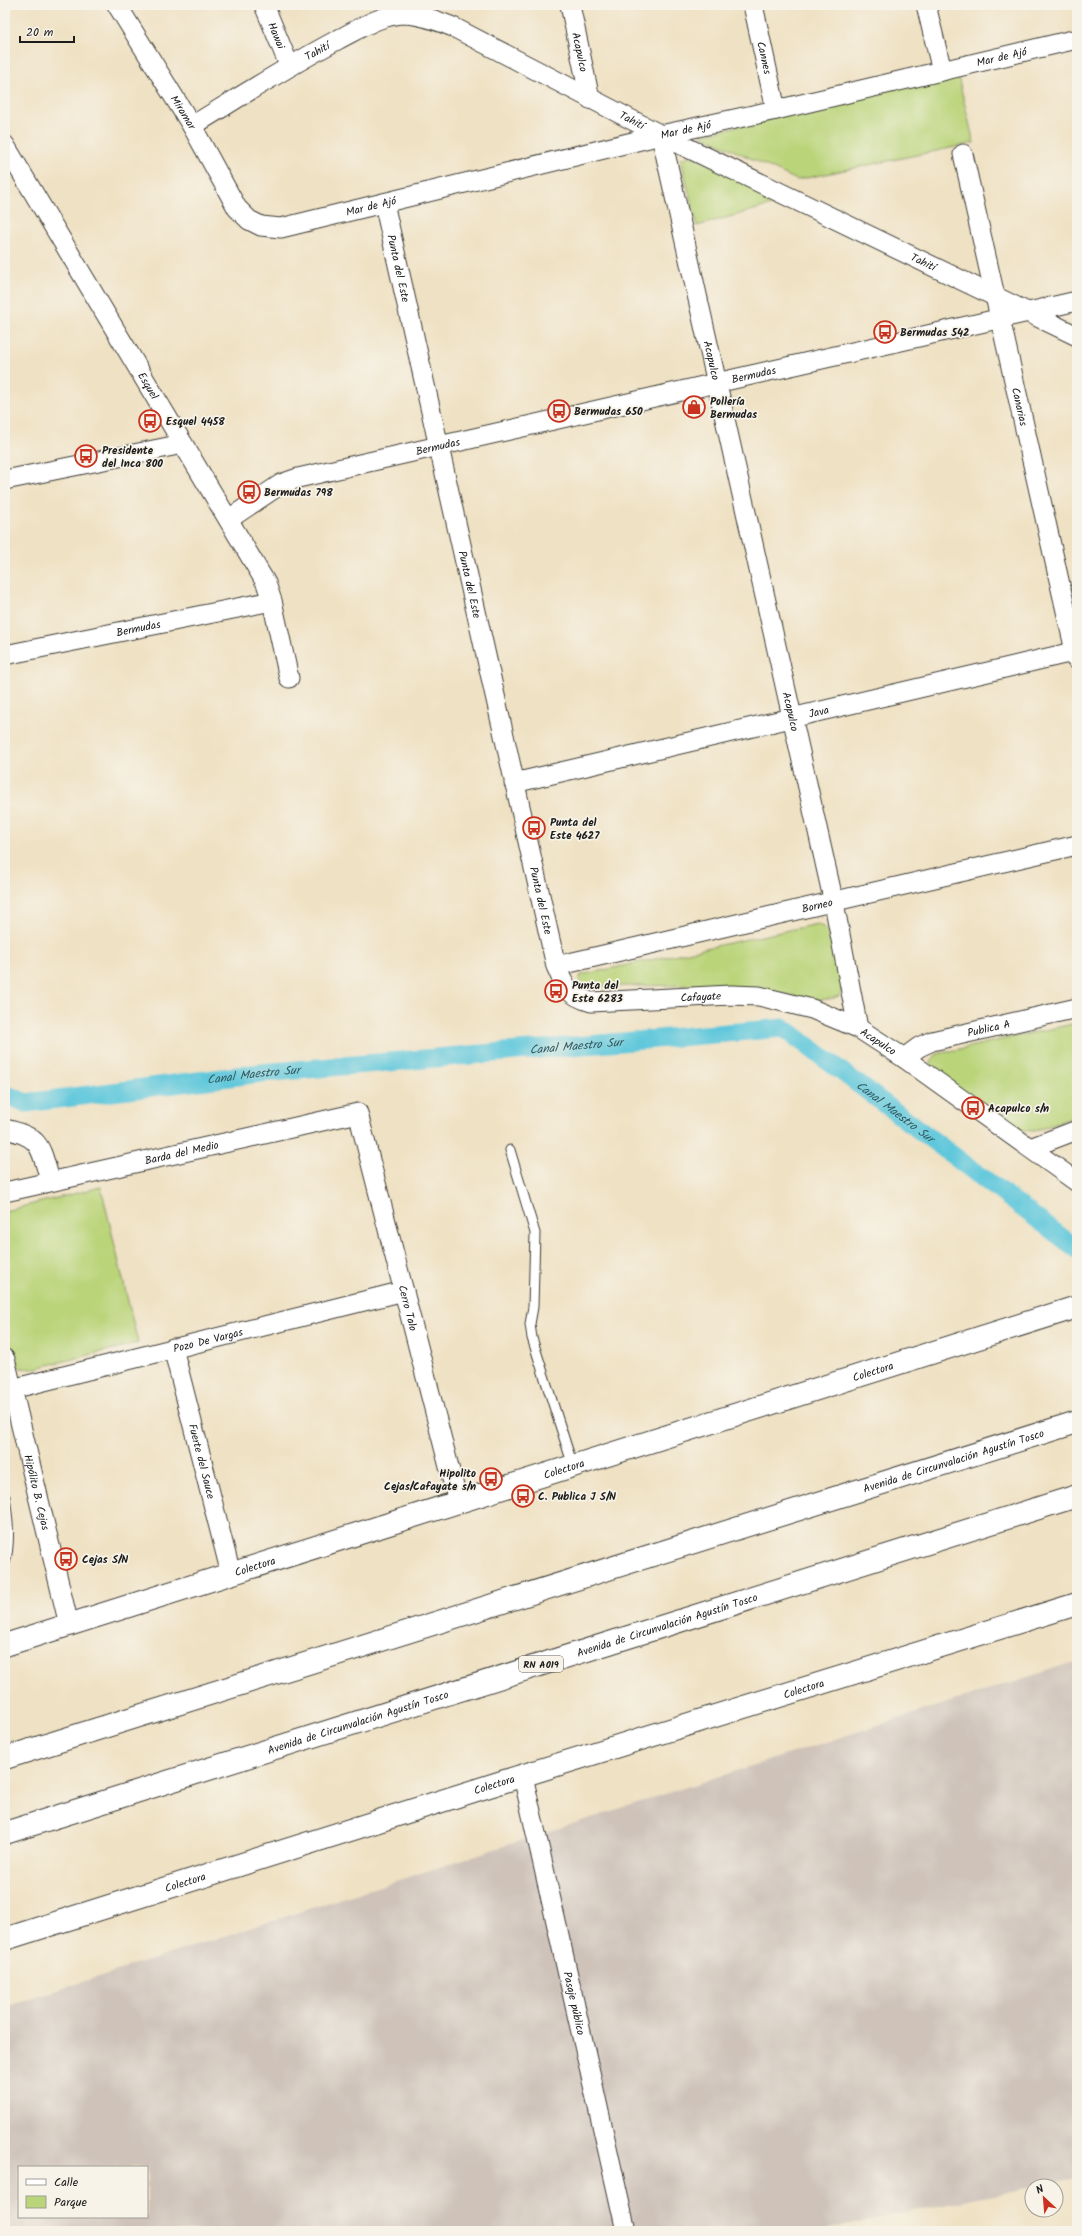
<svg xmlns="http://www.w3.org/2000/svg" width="1082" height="2236" viewBox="0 0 1082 2236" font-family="Kalam,sans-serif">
  <rect width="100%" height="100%" fill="#f7f3e8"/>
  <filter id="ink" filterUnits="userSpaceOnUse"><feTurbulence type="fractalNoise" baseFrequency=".025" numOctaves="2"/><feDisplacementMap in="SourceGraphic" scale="8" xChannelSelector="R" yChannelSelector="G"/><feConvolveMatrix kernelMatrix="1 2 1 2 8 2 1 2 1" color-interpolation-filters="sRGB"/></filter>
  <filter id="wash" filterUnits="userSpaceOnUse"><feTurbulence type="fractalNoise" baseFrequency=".012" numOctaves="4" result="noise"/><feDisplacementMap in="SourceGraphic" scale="16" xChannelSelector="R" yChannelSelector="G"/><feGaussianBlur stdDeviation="0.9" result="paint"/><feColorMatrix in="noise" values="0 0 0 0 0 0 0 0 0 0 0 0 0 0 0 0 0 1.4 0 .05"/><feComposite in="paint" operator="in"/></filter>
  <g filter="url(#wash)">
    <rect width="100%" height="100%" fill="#efe1c3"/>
    <path fill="#cec2b9" d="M1077,1661V2178L816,2231H31L28,2217H147V2167H19V2178L13,2150L19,2181V2217H27L30,2231H5V2007Z"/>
    <path fill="#bad479" stroke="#6b784a" d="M957,72L974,143L797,180L701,135Z
      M692,155L782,202L697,226L681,159Z
      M817,924C839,932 839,967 843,988L839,996C821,1004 798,996 779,993C715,982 648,986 584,987L579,981L581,975Z
      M1077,1023V1116L1035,1131L1019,1130L934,1073L930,1062L937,1054Z
      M101,1187L138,1343L32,1369L21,1368L12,1361L5,1330V1211Z"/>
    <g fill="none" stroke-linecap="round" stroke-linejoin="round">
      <path stroke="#5ec7db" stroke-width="19" id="s1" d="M5,1094L26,1103L261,1073L784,1028L1077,1249"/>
    </g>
  </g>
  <g filter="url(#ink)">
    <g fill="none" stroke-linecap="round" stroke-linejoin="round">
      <g stroke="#3c3a35" stroke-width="11">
        <path id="service" d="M510,1150L535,1233L533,1307L530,1324L532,1338L573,1466
          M5,1497C8,1518 11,1542 5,1563"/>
      </g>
      <g stroke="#3c3a35" stroke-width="21">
        <g id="minor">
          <path id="s2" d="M117,5L192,126L237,208L249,220L261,226L281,228L661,135L776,110L1077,39"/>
          <path id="s3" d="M264,5L289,65"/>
          <path id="s4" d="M570,5L590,99"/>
          <path id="s5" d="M753,5L776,110"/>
          <path d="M926,5L942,71"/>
          <path id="s6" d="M192,126C241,96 288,66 339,39C359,29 380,15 403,14C420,14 438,21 453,27L661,135L1077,336"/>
          <path id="s7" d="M661,135L834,903L858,1028"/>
          <path id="s8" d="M5,145L266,583L272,601L289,678"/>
          <path id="s9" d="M963,154L1077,660"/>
          <path id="s10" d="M384,203L556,966C565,988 568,995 591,1002L731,995L759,996L812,1009L858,1028L904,1058L1077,1182"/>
          <path d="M5,480L183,444"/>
          <path id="s11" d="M229,519L281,484L298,478L1077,301"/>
          <path id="s12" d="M5,655L272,601"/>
          <path id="s13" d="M514,783L1077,651"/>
          <path id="s14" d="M556,966L1077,845"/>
          <path id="s15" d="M904,1058L919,1047L932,1041L1077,1008"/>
          <path d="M5,1129C42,1137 40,1147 50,1180"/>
          <path d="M1030,1148L1077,1130"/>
          <path id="s16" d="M5,1192L358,1113L458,1502"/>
          <path id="s17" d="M173,1348L231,1574"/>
          <path id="s18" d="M5,1359L69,1625"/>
          <path id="s19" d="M12,1389L404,1291"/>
          <path id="s20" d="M523,1776L626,2231"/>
        </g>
      </g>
      <g stroke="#3c3a35" stroke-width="24">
        <g id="tertiary">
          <path id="s21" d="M5,1645L1077,1307"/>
          <path id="s22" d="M5,1939L505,1781L1077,1604"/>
        </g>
      </g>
      <g stroke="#3c3a35" stroke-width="24">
        <g id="motorway">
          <path id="s23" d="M5,1758L1077,1422"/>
          <path id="s24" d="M5,1833L1077,1496"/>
        </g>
      </g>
      <use href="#service" stroke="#fff" stroke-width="9"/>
      <use href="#minor" stroke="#fff" stroke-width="19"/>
      <use href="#tertiary" stroke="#fff" stroke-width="22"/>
      <use href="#motorway" stroke="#fff" stroke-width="22"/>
    </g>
  </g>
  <defs>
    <g id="bus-ring" transform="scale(1.15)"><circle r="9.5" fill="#f7f3e8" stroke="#c8321e" stroke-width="1.5"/><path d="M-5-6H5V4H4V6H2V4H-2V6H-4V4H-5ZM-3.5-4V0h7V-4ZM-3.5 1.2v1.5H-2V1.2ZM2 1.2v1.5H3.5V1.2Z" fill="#c8321e"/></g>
    <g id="shop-ring" transform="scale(1.15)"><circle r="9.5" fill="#f7f3e8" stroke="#c8321e" stroke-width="1.5"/><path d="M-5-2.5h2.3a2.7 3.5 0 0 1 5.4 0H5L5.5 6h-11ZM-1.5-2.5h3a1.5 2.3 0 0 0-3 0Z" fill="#c8321e"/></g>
  </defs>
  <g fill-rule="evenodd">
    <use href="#bus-ring" x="885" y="332"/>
    <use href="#shop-ring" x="694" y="407"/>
    <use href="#bus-ring" x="559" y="411"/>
    <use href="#bus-ring" x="150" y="421"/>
    <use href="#bus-ring" x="86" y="456"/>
    <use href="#bus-ring" x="249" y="492"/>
    <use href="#bus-ring" x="534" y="828"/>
    <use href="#bus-ring" x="556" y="991"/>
    <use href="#bus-ring" x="973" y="1108"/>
    <use href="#bus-ring" x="491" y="1479"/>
    <use href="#bus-ring" x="523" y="1496"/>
    <use href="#bus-ring" x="66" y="1559"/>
  </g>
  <g text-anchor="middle" stroke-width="3.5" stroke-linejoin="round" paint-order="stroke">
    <rect fill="#f7f3e8" stroke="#5e5c59" stroke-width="1" x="519" y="1656" width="44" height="16" rx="3"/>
    <g font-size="10" font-weight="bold" fill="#1c1c1c">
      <text x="541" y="1668">RN A019</text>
    </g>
    <g font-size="11" fill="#1c1c1c" stroke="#f7f3e8">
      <text dy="4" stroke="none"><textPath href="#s3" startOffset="33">Hawai</textPath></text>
      <text dy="4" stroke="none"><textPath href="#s6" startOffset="146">Tahití</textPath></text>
      <text dy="4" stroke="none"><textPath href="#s4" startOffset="48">Acapulco</textPath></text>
      <text dy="4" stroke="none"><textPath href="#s2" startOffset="1027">Mar de Ajó</textPath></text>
      <text dy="4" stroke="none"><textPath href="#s5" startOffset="54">Cannes</textPath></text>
      <text dy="4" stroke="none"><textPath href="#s2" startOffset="126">Miramar</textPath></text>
      <text dy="4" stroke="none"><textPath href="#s6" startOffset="494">Tahití</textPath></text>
      <text dy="4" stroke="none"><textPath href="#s2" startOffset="703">Mar de Ajó</textPath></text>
      <text dy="4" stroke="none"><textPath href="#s2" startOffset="379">Mar de Ajó</textPath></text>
      <text dy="4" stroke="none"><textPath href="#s6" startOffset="818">Tahití</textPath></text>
      <text dy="4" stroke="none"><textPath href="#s10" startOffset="67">Punta del Este</textPath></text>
      <text dy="4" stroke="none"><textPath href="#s7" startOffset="231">Acapulco</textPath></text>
      <text dy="4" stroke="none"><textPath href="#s11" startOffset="548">Bermudas</textPath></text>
      <text dy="4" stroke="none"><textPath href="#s8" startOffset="280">Esquel</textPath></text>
      <text dy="4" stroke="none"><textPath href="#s9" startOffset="259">Canarias</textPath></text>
      <text dy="4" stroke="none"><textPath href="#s11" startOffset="224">Bermudas</textPath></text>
      <text dy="4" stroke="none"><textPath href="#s10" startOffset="391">Punta del Este</textPath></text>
      <text dy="4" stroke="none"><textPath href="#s12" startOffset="136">Bermudas</textPath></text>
      <text dy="4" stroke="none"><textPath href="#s13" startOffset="313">Java</textPath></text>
      <text dy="4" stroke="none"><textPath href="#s7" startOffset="591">Acapulco</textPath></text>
      <text dy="4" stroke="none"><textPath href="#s10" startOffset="715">Punta del Este</textPath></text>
      <text dy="4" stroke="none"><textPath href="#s14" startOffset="268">Borneo</textPath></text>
      <text dy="4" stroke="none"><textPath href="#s10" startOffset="945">Cafayate</textPath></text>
      <text dy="4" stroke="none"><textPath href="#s15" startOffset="91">Publica A</textPath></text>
      <text dy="4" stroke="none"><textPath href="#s10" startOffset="1132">Acapulco</textPath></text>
      <text dy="4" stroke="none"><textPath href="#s16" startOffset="181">Barda del Medio</textPath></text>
      <text dy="4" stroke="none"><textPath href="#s16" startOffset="563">Cerro Talo</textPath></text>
      <text dy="4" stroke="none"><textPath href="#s19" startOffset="202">Pozo De Vargas</textPath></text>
      <text dy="4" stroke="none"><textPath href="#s21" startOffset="910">Colectora</textPath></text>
      <text dy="4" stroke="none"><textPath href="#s17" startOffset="117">Fuerte del Sauce</textPath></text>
      <text dy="4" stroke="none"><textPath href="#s23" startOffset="994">Avenida de Circunvalación Agustín Tosco</textPath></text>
      <text dy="4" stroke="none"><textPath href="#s21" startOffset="586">Colectora</textPath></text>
      <text dy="4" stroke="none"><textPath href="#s18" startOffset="137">Hipólito B. Cejas</textPath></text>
      <text dy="4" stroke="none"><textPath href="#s21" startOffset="262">Colectora</textPath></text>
      <text dy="4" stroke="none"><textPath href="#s24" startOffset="694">Avenida de Circunvalación Agustín Tosco</textPath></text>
      <text dy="4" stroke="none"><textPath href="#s22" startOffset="837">Colectora</textPath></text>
      <text dy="4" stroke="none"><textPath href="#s24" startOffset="370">Avenida de Circunvalación Agustín Tosco</textPath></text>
      <text dy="4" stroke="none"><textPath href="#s22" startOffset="513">Colectora</textPath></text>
      <text dy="4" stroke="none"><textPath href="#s22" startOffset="189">Colectora</textPath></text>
      <text dy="4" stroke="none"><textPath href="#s20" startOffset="233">Pasaje público</textPath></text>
    </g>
    <g font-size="11" font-weight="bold" fill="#1c1c1c" stroke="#f7f3e8" text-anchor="start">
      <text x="900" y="336">Bermudas 542</text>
      <text x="710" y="405">Pollería<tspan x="710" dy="13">Bermudas</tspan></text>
      <text x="574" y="415">Bermudas 650</text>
      <text x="166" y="425">Esquel 4458</text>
      <text x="102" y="454">Presidente<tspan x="102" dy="13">del Inca 800</tspan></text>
      <text x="264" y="496">Bermudas 798</text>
      <text x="550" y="826">Punta del<tspan x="550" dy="13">Este 4627</tspan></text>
      <text x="572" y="989">Punta del<tspan x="572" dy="13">Este 6283</tspan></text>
      <text x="988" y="1112">Acapulco s/n</text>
      <text x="476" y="1477" text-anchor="end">Hipolito<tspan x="476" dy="13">Cejas/Cafayate s/n</tspan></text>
      <text x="538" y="1500">C. Publica J S/N</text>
      <text x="82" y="1563">Cejas S/N</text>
    </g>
    <g font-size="12" font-style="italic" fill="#33585f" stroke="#f7f3e8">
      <text dy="4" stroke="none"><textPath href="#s1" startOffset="576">Canal Maestro Sur</textPath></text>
      <text dy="4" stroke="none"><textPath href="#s1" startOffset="252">Canal Maestro Sur</textPath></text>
      <text dy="4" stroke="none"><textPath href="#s1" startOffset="924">Canal Maestro Sur</textPath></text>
    </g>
  </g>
  <rect width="1082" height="2236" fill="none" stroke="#f7f3e8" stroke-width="20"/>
  <rect x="18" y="2166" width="130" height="52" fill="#f7f3e8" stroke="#9f9d96"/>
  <rect x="26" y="2179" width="20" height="6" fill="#ffffff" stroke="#9f9d96"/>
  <text x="54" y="2186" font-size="12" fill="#1c1c1c">Calle</text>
  <rect x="26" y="2196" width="20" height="12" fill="#bad479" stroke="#9f9d96"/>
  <text x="54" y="2206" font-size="12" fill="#1c1c1c">Parque</text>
  <g transform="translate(1044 2198) rotate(334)"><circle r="19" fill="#f7f3e8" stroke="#9f9d96"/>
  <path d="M0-3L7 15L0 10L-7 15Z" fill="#c8321e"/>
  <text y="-6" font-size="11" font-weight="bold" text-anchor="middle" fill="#1c1c1c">N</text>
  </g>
  <path d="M20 36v6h54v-6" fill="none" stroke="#1c1c1c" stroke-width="2"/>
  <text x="26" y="36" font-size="12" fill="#1c1c1c" stroke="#f7f3e8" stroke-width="3" paint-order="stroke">20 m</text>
</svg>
